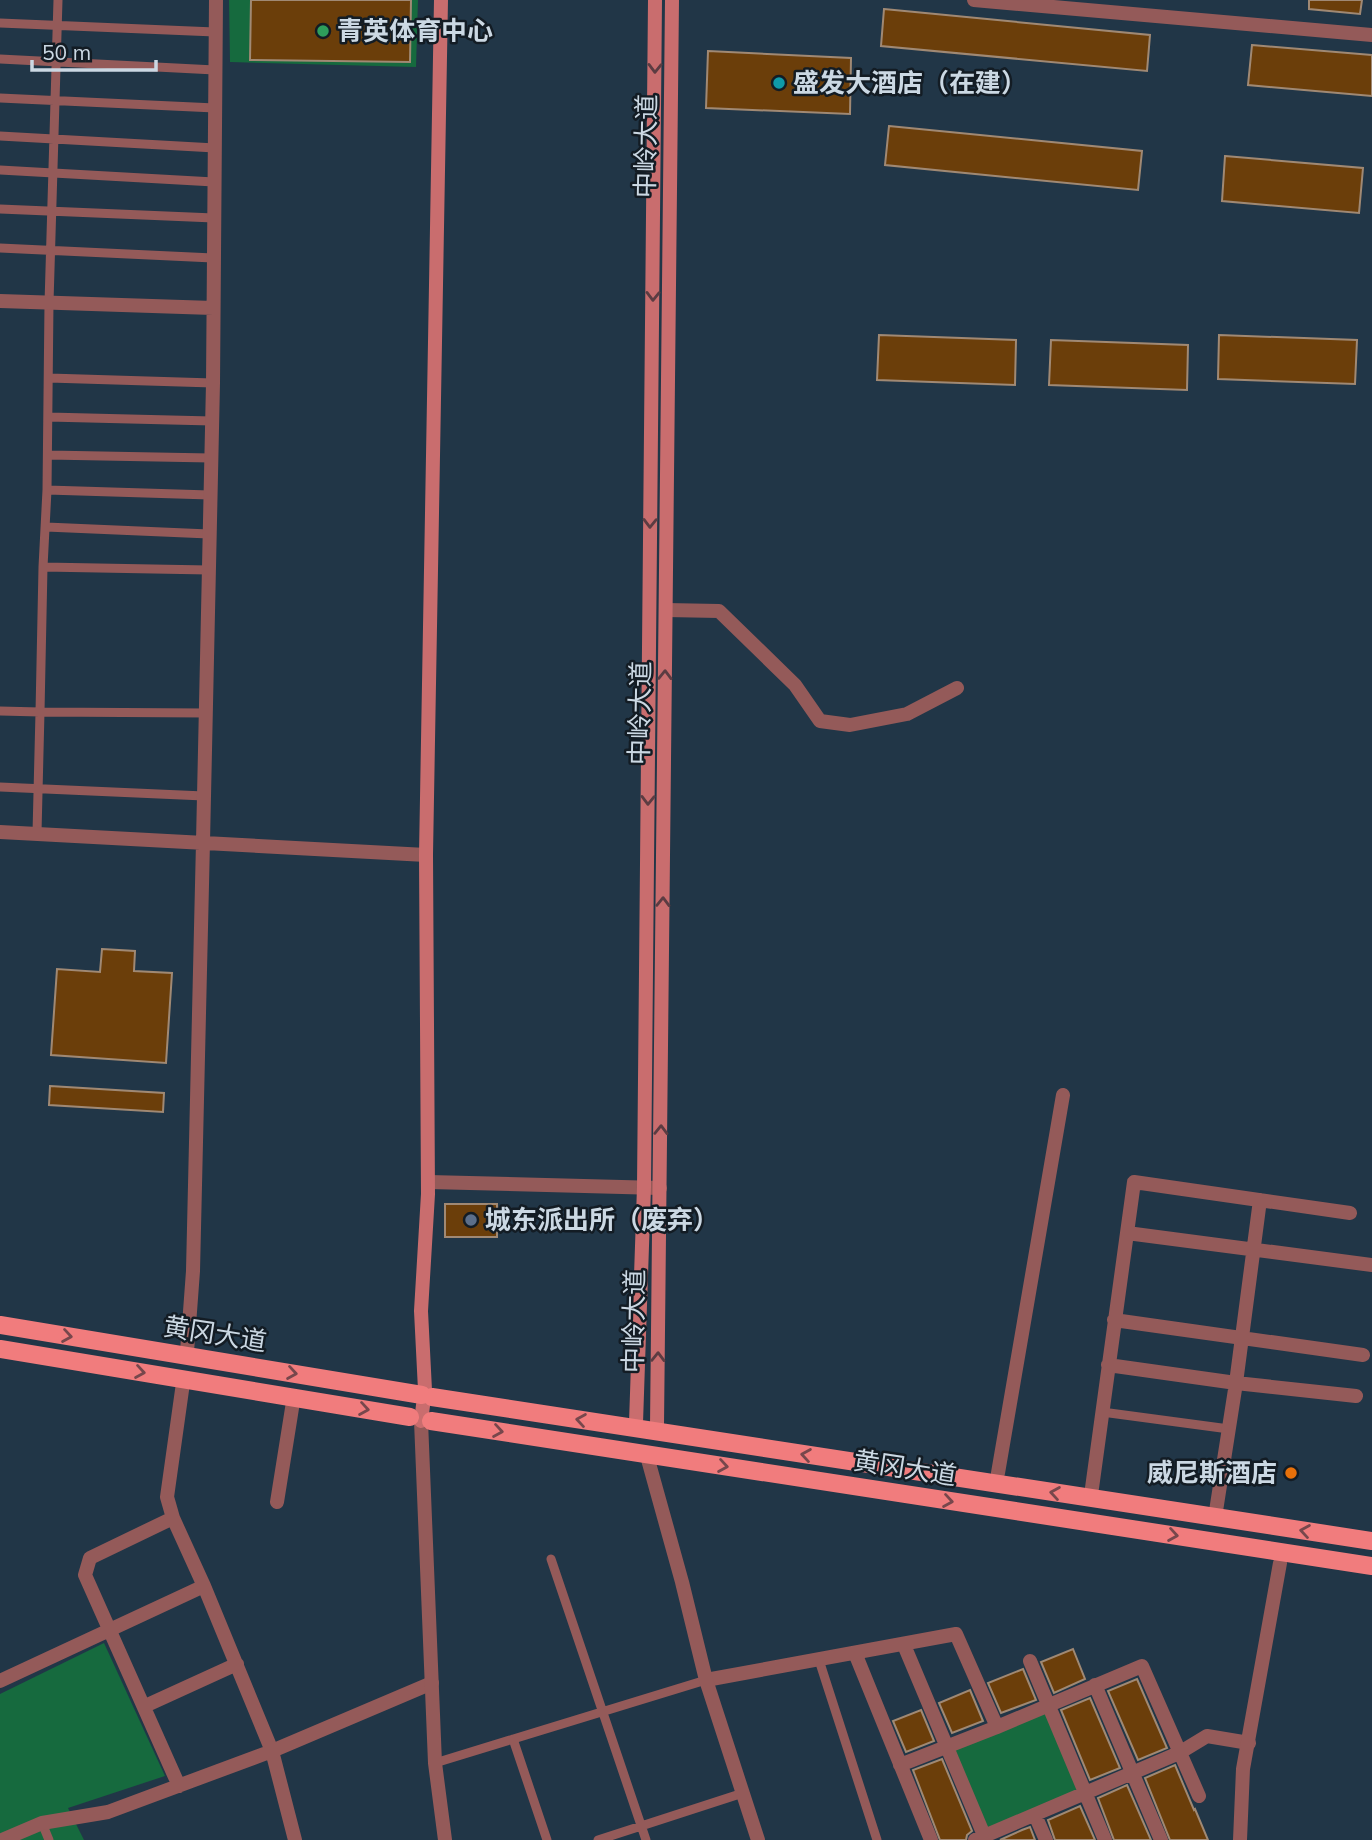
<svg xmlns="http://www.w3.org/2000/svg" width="1372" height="1840" viewBox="0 0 1372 1840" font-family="Mulish,'Noto Sans SC',sans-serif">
  <rect width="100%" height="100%" fill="#213647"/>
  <path fill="#166a3e" d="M229,0H418L416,67L230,62Z
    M104,1643L165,1776L68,1808L84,1840H0V1694Z
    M1048,1705L1086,1793L984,1836L946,1747Z"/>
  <path fill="#6b3e0a" stroke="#a08974" stroke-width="2" d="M251,0H411L410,62L250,60Z
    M1309,0H1362L1360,14L1309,9Z
    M884,9L1150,35L1147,71L881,46Z
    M1252,45L1372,55V96L1248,85Z
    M708,51L851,58L850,114L706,108Z
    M889,126L1142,151L1138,190L885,165Z
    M1225,156L1363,168L1359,213L1222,201Z
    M879,335L1016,340L1015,385L877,380Z
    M1219,335L1357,340L1355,384L1218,379Z
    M1051,340L1188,345L1187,390L1049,385Z
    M102,949L135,951L134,971L172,973L166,1063L51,1055L57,969L100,972Z
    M50,1086L164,1093L163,1112L49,1105Z
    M445,1204H497V1237H445Z
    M1073,1649L1085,1679L1054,1693L1041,1662Z
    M1023,1669L1036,1700L1001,1713L988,1683Z
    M1137,1679L1167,1748L1138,1760L1108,1691Z
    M970,1690L983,1721L952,1733L939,1703Z
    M1090,1698L1120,1768L1090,1780L1061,1710Z
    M921,1710L934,1741L906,1752L893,1721Z
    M942,1759L972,1831L967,1835L966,1840H940L913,1770Z
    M1175,1765L1194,1810L1195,1809L1208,1840H1170L1145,1778Z
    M1127,1785L1151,1840H1114L1098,1798Z
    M1080,1806L1095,1840H1055L1048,1820Z
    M1030,1827L1035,1840H1000L1022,1830Z"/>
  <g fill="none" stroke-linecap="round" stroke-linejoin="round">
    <path stroke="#945a59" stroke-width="9" d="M0,23L215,32
      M0,59L215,70
      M0,98L215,108
      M0,136L215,148
      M0,170L214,182
      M0,209L214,218
      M0,248L213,258
      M49,378L213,383
      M48,417L212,421
      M48,455L211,458
      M47,490L210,495
      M46,527L209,534
      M43,567L209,570
      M0,711L40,712L43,567L47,490L49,303L58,0
      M0,787L204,796
      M37,833L40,712L206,713
      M1102,1412L1229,1429
      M551,1559L646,1840
      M819,1660L877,1840
      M513,1739L547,1840
      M435,1763L706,1680
      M42,1823L49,1840
      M598,1840L743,1793"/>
    <path stroke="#945a59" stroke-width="14" d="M666,610L719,611L795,685L820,721L850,725L907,714L957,688
      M429,1182L660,1188
      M1127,1233L1372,1265
      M1114,1320L1363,1355
      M1108,1365L1236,1383L1356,1396
      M183,1383L167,1497L173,1518L204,1586L272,1751L295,1840
      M998,1473L1063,1095
      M1092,1488L1134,1182L1350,1213
      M277,1502L293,1402
      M1216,1511L1236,1383L1260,1200
      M173,1518L90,1558L85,1575L179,1786
      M904,1645L986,1840
      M855,1653L931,1840
      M1030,1661L1105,1840
      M706,1680L956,1634L997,1727
      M0,1681L204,1586
      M1095,1685L1161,1840
      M145,1706L237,1664
      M900,1765L997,1727L1142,1666L1199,1796
      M1035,1815L1046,1840
      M2,1840L42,1823L108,1812L272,1751L432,1683
      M975,1840L1179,1753L1207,1736L1249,1743"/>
    <path stroke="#945a59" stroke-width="14" d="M974,0L1372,35
      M0,301L213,308
      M0,832L426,855
      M187,1352L193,1271L203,842L213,383L216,0
      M421,1421L435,1763L445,1840
      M647,1456L682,1582L706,1680L758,1840
      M1240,1840L1243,1769L1280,1563"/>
    <path stroke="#c96d6e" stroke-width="14" d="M421,1421L425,1390L421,1311L428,1194L426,855L441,0
      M636,1423L644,1187L655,0
      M657,1426L672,0"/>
    <path stroke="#f17c7d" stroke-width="18" d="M0,1325L422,1395
      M0,1349L410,1417
      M432,1397L1372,1541
      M431,1421L1372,1566"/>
  </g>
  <defs><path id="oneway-chevron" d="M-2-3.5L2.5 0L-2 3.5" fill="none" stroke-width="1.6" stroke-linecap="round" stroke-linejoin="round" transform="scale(1.75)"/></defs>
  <g stroke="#5c3c42">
    <use href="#oneway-chevron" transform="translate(655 68) rotate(91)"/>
    <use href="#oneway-chevron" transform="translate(653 296) rotate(91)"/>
    <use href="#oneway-chevron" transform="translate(650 523) rotate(91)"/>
    <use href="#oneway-chevron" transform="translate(665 675) rotate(-89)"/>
    <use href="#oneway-chevron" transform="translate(648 800) rotate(91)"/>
    <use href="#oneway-chevron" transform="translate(663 902) rotate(-89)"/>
    <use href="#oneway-chevron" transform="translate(661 1130) rotate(-89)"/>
    <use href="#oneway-chevron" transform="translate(658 1357) rotate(-89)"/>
  </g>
  <g stroke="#77474c">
    <use href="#oneway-chevron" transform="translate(67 1336) rotate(9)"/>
    <use href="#oneway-chevron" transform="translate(140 1372) rotate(9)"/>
    <use href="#oneway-chevron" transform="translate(292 1373) rotate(9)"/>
    <use href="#oneway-chevron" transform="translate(364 1409) rotate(9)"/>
    <use href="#oneway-chevron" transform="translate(581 1420) rotate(-171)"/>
    <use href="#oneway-chevron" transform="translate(498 1431) rotate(9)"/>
    <use href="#oneway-chevron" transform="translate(806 1455) rotate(-171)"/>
    <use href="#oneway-chevron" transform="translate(723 1466) rotate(9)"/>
    <use href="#oneway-chevron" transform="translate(1055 1493) rotate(-171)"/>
    <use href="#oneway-chevron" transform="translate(948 1501) rotate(9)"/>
    <use href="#oneway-chevron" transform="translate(1305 1531) rotate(-171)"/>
    <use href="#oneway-chevron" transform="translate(1173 1535) rotate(9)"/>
  </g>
  <circle fill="#2e9e5b" stroke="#131c24" stroke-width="2.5" cx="323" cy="31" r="7"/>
  <circle fill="#0f9aa8" stroke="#131c24" stroke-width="2.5" cx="779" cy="83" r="7"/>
  <circle fill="#5c6f8a" stroke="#131c24" stroke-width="2.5" cx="471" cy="1220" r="7"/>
  <circle fill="#e8710a" stroke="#131c24" stroke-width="2.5" cx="1291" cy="1473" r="7"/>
  <g text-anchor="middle" stroke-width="5" stroke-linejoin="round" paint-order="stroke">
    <g font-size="26" font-weight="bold" fill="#cbd8e3" stroke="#131c24" text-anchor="start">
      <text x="337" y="40">青英体育中心</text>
      <text x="793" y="92">盛发大酒店（在建）</text>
      <text x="485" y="1229">城东派出所（废弃）</text>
      <text x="1277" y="1482" text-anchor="end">威尼斯酒店</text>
    </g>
    <g font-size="26" fill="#cbd8e3" stroke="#131c24">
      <text transform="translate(646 146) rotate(-89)" y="9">中岭大道</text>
      <text transform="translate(640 713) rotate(-89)" y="9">中岭大道</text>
      <text transform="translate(634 1321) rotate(-89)" y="9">中岭大道</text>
      <text transform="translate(215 1334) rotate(9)" y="9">黄冈大道</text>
      <text transform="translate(905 1468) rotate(9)" y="9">黄冈大道</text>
    </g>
  </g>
  <path d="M32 60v10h124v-10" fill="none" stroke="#cbd8e3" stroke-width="3.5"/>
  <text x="42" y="60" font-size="21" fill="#cbd8e3" stroke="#131c24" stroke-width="5" paint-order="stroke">50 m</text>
</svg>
